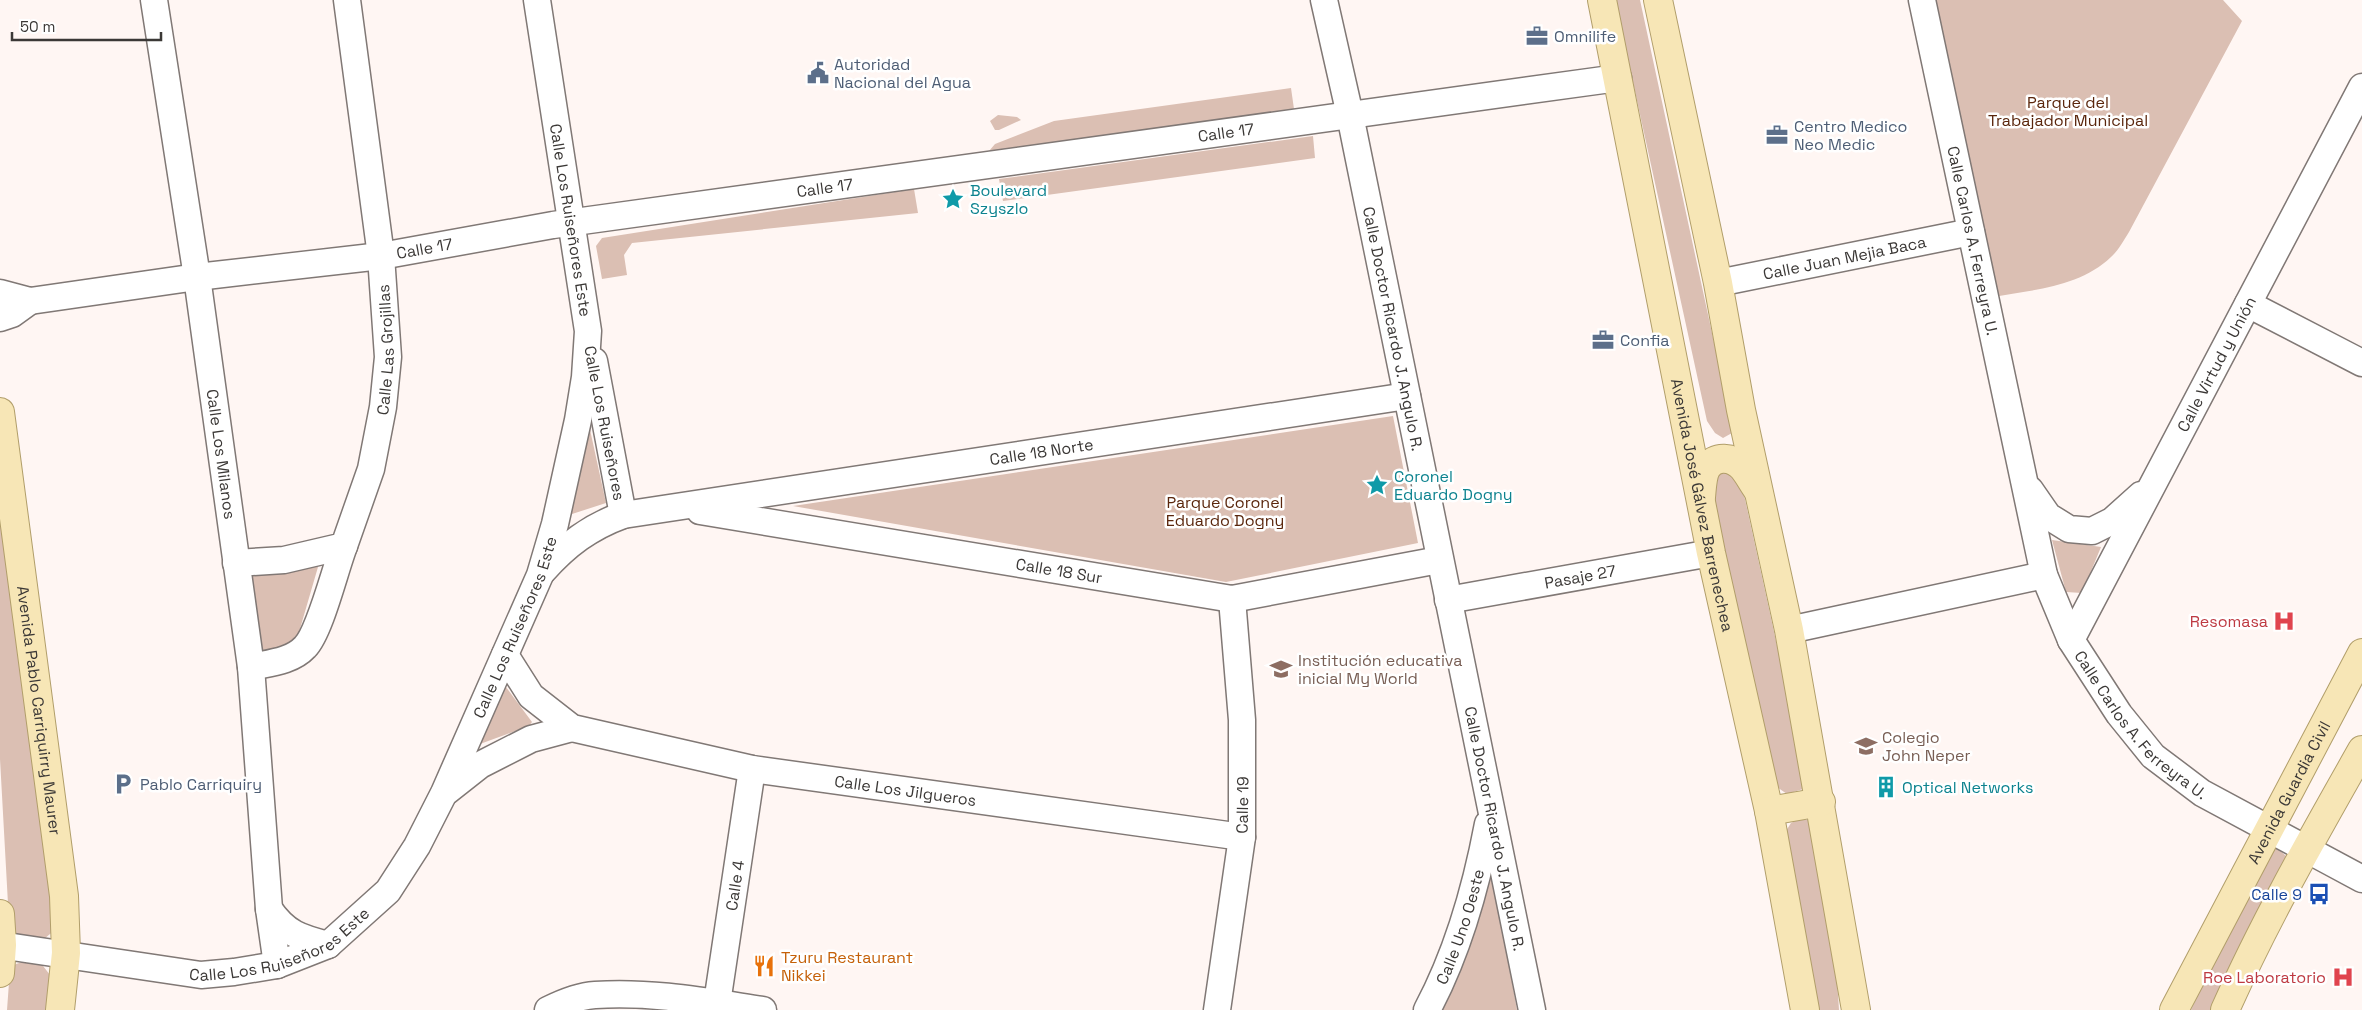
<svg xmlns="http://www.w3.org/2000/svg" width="2362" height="1010" viewBox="0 0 2362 1010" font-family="'Space Grotesk',sans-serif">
  <rect width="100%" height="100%" fill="#fff6f3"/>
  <path fill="#dbbfb3" d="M1615,0H1640L1731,421L1732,433L1723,438L1715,433L1707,421Z
    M1931,0H2223L2242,21L2129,232C2124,240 2118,251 2111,257C2080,287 2032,290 1992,297Z
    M1291,88L1294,109L989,154V151L995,144L1054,121Z
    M998,115L1017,117L1021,120L999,130H995L990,121Z
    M1313,136L1315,158L1003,201L999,179Z
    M914,189L918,213L632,243L624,255L627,275L602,279L596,246L602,238Z
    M1393,416L1418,543L1226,582L793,506Z
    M589,425L606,503L569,515Z
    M1728,469L1741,481L1806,778L1803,789L1787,794L1777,787L1708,500L1718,472Z
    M0,489L56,929L44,939L13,935L9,922L0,759Z
    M2052,540L2101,547L2082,593L2066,592Z
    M279,562L318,567L297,639L277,651L255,654L250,575Z
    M503,683L532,722L529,726L480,744Z
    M1797,820H1808L1817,827L1836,965L1839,1010H1817L1815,988L1787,845L1784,834L1791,823Z
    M2274,845L2287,857L2219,1010H2191L2268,849Z
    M1493,878L1517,1010H1434L1488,879Z
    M29,960L40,962L50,975L47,1010H7L10,969L16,964Z"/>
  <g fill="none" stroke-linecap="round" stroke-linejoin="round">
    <g stroke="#807875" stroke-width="29">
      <g id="minor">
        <path id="s1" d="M154,0L197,277L251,667L269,909L277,965"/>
        <path id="s2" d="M1324,0L1350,115L1532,1010"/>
        <path id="s3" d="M1922,0L2044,575L2071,640L2119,714L2153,756L2202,793L2362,879"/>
        <path id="s4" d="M1718,283L1971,232"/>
        <path id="s5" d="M0,293L30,301L197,277L381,256L553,225L1618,78"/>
        <path d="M2248,304L2362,363"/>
        <path d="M0,318L12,314L30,301"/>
        <path d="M594,361L623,515"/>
        <path d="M2030,490L2048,516L2069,529L2092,531L2112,521L2141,495"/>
        <path id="s6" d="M700,511L1232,599L1439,560"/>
        <path id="s7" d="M236,563L284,560L344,546L371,469L383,407L388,357L381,256L347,0"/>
        <path id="s8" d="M543,571C566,545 590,527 623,515L1407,396"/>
        <path id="s9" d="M1448,600L1711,553"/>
        <path d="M1789,630L2044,575"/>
        <path id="s10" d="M2071,640L2362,87"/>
        <path id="s11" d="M505,655L531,696L572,728L752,769L1242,837"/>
        <path d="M251,667C268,663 291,662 305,647C320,632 335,569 344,546"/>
        <path d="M447,791L480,765L531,739L572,728"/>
        <path d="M269,909C286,934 301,938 328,945"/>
        <path id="s12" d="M0,945L201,975L234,972L277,965L328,945L388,891L417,846L444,793L540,575L555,524L578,420L585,377L588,331L537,0"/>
        <path id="s13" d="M717,1003L752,769"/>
        <path d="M548,1010C562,1003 579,996 595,995C651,991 709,1002 763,1010"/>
        <path d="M1217,1010L1242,837V720L1232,599"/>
        <path id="s14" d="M1427,1010C1458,952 1476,888 1488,824"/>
      </g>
    </g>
    <g stroke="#b19e6a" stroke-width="30">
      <g id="major">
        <path id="s15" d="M1602,0L1711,553L1769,811L1805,1010"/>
        <path d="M1658,0L1718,283L1741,410L1789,630L1856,1010"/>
        <path id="s16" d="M0,412L64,896L66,953L60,1010"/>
        <path d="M1701,497C1702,488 1702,477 1706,469C1715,454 1733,457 1743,468C1748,474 1752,482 1757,489"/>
        <path d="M1769,811L1821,802"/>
        <path d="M0,914L2,945L0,973"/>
        <path id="s17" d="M2174,1010L2362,653"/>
        <path d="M2225,1010C2265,920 2314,835 2362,750"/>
      </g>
    </g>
    <use href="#minor" stroke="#fff" stroke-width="26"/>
    <use href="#major" stroke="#f7e6b6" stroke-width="28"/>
  </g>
  <defs>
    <g id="office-bare" transform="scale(1.725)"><path d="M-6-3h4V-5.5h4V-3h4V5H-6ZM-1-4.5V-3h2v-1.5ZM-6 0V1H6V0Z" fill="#5c6f8a" stroke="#fff" stroke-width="2.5" paint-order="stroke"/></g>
    <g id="civic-bare" transform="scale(1.725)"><path d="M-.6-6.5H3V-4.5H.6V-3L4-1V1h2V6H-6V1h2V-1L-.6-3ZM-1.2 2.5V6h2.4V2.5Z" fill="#5c6f8a" stroke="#fff" stroke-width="2.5" paint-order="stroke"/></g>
    <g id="sight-bare" transform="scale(1.725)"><path d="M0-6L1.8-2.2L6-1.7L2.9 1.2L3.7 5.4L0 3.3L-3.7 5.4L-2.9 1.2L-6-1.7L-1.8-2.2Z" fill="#0f9aa8" stroke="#fff" stroke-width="2.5" paint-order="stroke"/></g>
    <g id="hospital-bare" transform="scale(1.725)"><path d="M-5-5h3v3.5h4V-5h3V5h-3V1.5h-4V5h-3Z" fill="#e0444e" stroke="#fff" stroke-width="2.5" paint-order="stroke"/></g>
    <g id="school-bare" transform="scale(1.725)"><path d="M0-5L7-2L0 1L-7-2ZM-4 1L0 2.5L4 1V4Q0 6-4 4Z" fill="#8d6e63" stroke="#fff" stroke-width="2.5" paint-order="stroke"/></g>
    <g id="parking-bare" transform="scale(1.725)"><path d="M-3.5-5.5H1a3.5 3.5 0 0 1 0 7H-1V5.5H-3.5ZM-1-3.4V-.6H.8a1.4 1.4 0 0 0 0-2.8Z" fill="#5c6f8a" stroke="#fff" stroke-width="2.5" paint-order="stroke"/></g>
    <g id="building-bare" transform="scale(1.725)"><path d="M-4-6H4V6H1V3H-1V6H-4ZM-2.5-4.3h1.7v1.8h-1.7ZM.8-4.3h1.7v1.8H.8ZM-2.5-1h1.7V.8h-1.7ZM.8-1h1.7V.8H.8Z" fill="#0f9aa8" stroke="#fff" stroke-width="2.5" paint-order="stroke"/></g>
    <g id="bus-bare" transform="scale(1.725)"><path d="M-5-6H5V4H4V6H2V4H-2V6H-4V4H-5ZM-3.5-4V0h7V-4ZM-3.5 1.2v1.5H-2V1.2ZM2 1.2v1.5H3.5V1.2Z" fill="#1a4fb4" stroke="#fff" stroke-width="2.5" paint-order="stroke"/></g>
    <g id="restaurant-bare" transform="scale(1.725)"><path d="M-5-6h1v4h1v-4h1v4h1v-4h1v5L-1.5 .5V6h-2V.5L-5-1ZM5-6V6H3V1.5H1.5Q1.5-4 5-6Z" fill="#e8710a" stroke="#fff" stroke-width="2.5" paint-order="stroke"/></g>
  </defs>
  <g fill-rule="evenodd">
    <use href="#office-bare" x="1537" y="36"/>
    <use href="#civic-bare" x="818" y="73"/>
    <use href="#office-bare" x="1777" y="135"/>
    <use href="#sight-bare" x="953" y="199"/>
    <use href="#office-bare" x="1603" y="340"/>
    <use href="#sight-bare" x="1377" y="485"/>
    <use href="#hospital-bare" x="2284" y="621"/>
    <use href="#school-bare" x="1281" y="669"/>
    <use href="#school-bare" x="1866" y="746"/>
    <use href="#parking-bare" x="123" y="784"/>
    <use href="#building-bare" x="1886" y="787"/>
    <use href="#bus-bare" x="2319" y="894"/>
    <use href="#restaurant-bare" x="764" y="966"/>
    <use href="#hospital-bare" x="2343" y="977"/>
  </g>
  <g text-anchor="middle" stroke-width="5" stroke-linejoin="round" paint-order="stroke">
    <g font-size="16" fill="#4e5e75" stroke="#fff" text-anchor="start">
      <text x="1554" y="42">Omnilife</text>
      <text x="834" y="70">Autoridad<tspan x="834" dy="18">Nacional del Agua</tspan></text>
      <text x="1794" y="132">Centro Medico<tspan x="1794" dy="18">Neo Medic</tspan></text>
      <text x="1620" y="346">Confia</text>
      <text x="140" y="790">Pablo Carriquiry</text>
    </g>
    <g font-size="16" fill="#5a260c" stroke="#fff">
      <text x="2068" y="108">Parque del<tspan x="2068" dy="18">Trabajador Municipal</tspan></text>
      <text x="1225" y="508">Parque Coronel<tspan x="1225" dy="18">Eduardo Dogny</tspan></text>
    </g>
    <g font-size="16" fill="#3b3836" stroke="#fff">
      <text dy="6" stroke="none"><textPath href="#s5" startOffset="1239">Calle 17</textPath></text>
      <text dy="6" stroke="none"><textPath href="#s5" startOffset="834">Calle 17</textPath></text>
      <text transform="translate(571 220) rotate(81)" y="6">Calle Los Ruiseñores Este</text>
      <text dy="6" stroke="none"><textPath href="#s3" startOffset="246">Calle Carlos A. Ferreyra U.</textPath></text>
      <text dy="6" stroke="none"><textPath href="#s5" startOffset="429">Calle 17</textPath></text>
      <text dy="6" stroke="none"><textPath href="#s4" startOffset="129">Calle Juan Mejia Baca</textPath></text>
      <text dy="6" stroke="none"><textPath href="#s2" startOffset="336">Calle Doctor Ricardo J. Angulo R.</textPath></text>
      <text dy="6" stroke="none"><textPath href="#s7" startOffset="312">Calle Las Grojillas</textPath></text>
      <text dy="6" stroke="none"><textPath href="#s10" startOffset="312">Calle Virtud y Unión</textPath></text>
      <text transform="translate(605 423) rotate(79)" y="6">Calle Los Ruiseñores</text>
      <text dy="6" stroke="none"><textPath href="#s8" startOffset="522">Calle 18 Norte</textPath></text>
      <text dy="6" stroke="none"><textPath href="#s1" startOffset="459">Calle Los Milanos</textPath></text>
      <text dy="6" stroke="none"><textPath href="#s15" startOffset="515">Avenida José Gálvez Barrenechea</textPath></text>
      <text dy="6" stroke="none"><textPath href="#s6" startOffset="364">Calle 18 Sur</textPath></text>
      <text dy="6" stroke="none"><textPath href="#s9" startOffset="134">Pasaje 27</textPath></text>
      <text dy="6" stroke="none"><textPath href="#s12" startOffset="709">Calle Los Ruiseñores Este</textPath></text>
      <text dy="6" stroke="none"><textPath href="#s16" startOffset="301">Avenida Pablo Carriquirry Maurer</textPath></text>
      <text dy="6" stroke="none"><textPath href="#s3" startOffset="769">Calle Carlos A. Ferreyra U.</textPath></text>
      <text dy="6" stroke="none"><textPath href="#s11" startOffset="440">Calle Los Jilgueros</textPath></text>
      <text dy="6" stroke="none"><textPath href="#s17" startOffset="246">Avenida Guardia Civil</textPath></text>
      <text transform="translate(1242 805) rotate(-89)" y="6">Calle 19</text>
      <text dy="6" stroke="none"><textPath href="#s2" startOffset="846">Calle Doctor Ricardo J. Angulo R.</textPath></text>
      <text dy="6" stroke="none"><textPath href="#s13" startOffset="119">Calle 4</textPath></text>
      <text dy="6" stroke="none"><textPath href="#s14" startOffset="90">Calle Uno Oeste</textPath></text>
      <text dy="6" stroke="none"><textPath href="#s12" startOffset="289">Calle Los Ruiseñores Este</textPath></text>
    </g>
    <g font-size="16" fill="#0d838f" stroke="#fff" text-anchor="start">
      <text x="970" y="196">Boulevard<tspan x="970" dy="18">Szyszlo</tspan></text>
      <text x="1394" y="482">Coronel<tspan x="1394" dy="18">Eduardo Dogny</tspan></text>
      <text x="1902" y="793">Optical Networks</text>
    </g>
    <g font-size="16" fill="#be3a42" stroke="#fff" text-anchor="end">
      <text x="2268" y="627">Resomasa</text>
      <text x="2326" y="983">Roe Laboratorio</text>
    </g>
    <g font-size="16" fill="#785e54" stroke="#fff" text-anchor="start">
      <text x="1298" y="666">Institución educativa<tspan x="1298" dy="18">inicial My World</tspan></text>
      <text x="1882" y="743">Colegio<tspan x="1882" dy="18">John Neper</tspan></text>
    </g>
    <g font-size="16" fill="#164399" stroke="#fff" text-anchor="end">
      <text x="2302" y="900">Calle 9</text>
    </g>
    <g font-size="16" fill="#c56008" stroke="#fff" text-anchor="start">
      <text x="781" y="963">Tzuru Restaurant<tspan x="781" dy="18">Nikkei</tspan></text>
    </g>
  </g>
  <path d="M12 32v8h149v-8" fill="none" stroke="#3b3836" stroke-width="2.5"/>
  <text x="20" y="32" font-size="15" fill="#3b3836" stroke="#ffffff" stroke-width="4" paint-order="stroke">50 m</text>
</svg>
